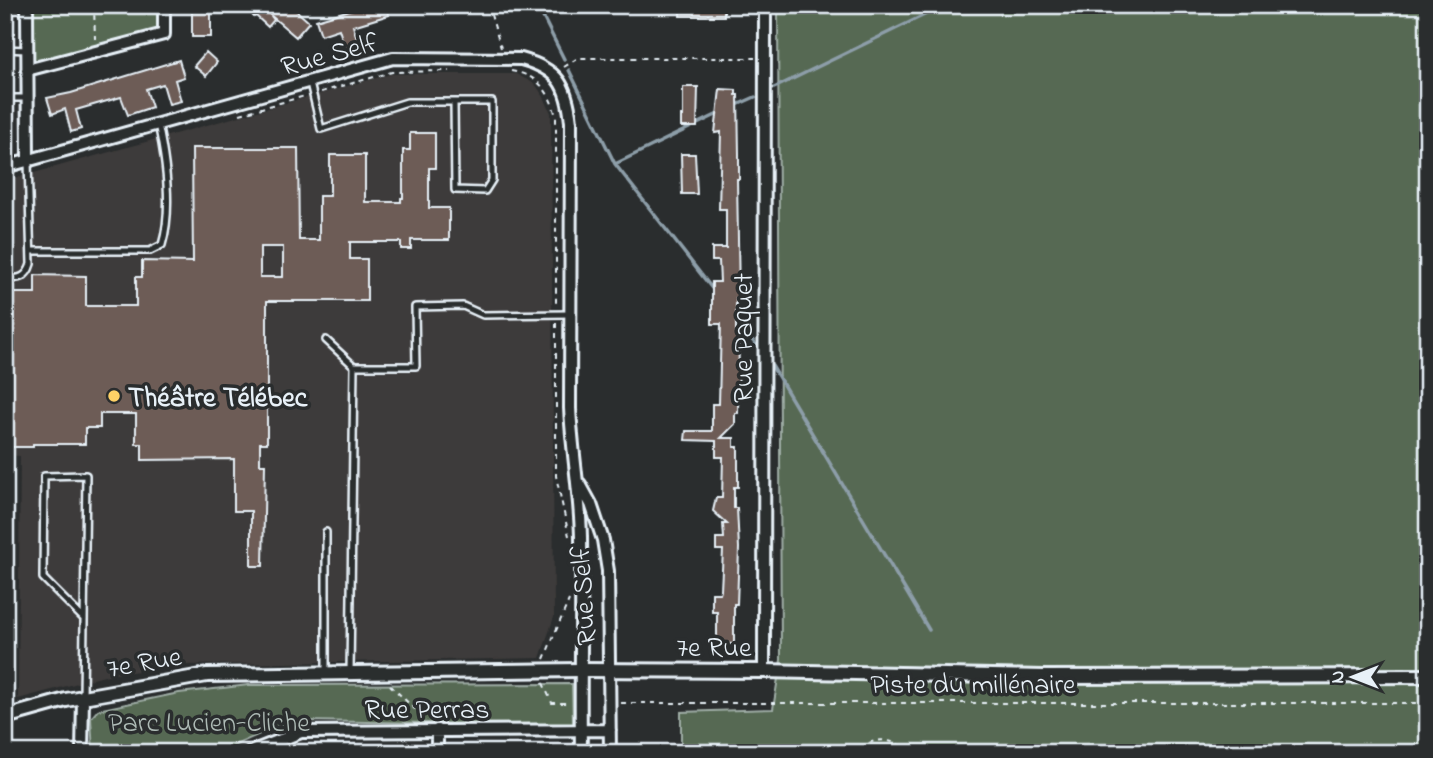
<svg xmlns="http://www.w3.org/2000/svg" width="1433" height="758" viewBox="0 0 1433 758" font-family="'Indie Flower',sans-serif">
  <rect width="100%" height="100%" fill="#2a2d2e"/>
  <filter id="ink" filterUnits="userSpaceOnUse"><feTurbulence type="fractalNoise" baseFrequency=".0143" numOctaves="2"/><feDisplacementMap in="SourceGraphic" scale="14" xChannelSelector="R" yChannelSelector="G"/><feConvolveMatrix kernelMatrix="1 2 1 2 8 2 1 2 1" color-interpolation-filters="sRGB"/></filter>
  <g filter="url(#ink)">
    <path fill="#3e3b3a" d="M391,74H516L535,84L544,97L551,113L554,617L540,658L186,665L108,675L18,699L20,456L5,455V181Z"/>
    <path fill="#566953" stroke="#9fada6" stroke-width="2" d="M27,5H164V34L27,70Z
      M778,5H1428V753H681V712L773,709L781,660Z
      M572,684L573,725L303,721L275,727L218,753H93L91,718L98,710L179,693L249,685Z"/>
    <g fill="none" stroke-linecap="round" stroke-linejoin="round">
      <path stroke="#8d9ea9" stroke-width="3.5" d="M537,5L564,59
        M569,70L615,164L714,291
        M774,88L945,5
        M737,105L755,97
        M615,164L720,113
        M734,316L756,345
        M772,366L929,630"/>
    </g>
    <path fill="#6d5c56" stroke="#e8f1f8" stroke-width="2" fill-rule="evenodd" d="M254,5H263L274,20L268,27L256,16L254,17L248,10Z
      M277,5H290L309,22L296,37L269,14Z
      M367,5H386L389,15L353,26L360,48L346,52L339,29L321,35L316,20Z
      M680,5H724V16H680Z
      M192,10H211V37H192Z
      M206,52L217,62L206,76L194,66Z
      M179,60L184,77L175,80L181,101L169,104L163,84L146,89L152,107L128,115L121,97L76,110L81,129L71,132L65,109L52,114L47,98L71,93Z
      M683,87H698L697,127H681V116H683Z
      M720,89L736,90V95H738L739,154V179H737L739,298H736V332H739L738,413H735V424L721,438H734V447H738V487H734V508H737L739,548L737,604H734V644L717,643V612H712V593H720L721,590L723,550H716V538H724L723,524H727L713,511L716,498H722L723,457H716V441L685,440L686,431H712V404H719L721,324H712V282H720L719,261H712V248H726V209H719L721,132L715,133Z
      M410,133H435V168H429V208H449V240H411V249H401V242H350V259H367V301H267V443H260V464H265L263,566H251V511H234V459L142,460V444H136V414H100V428H85V444H33V447H5V293H35V275L86,276V306H136V277H142V261L193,262L192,148H298L299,240H319V196H330V155H365V202H401V198H403V150H410ZM260,247H283V277H260Z
      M681,154H695L697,194H682Z"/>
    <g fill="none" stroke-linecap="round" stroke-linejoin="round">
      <g stroke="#e8f1f8" stroke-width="10">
        <path id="service" d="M5,49L27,50
          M310,83L321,129L407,102H492V180L485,191L455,190L454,102
          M5,98H27
          M31,251H150L162,245C173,208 166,161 158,124
          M5,279C19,279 27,278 31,264L28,162
          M326,340L354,366L350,673
          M354,366H416L415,307L463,306L483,315L571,314
          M326,532V672
          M83,697L86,475L44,476L43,578L84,619"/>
      </g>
      <g stroke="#e8f1f8" stroke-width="16">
        <path id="minor" d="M27,5L28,162
          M27,70L164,34V5
          M5,167L393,58L521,59C558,69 567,85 571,122L570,408C572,451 580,493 581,537C582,609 580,681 581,753
          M580,484L591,504L603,540L608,571L610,753
          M764,671L765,5
          M437,730V753
          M82,753L83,697
          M248,753L301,732L610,730"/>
      </g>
      <g stroke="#e8f1f8" stroke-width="18">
        <path id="tertiary" d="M5,717L66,700L207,675L580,670L764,671L1043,677L1428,676"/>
      </g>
      <path stroke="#e8f1f8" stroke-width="2" stroke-dasharray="5 5" stroke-linecap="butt" d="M94,5L95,39
        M488,5L501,48
        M564,67L578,58H755
        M511,71C538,75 550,91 556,117V306
        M321,92L392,72L449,71
        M240,114L305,96
        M556,323V476L569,536
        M544,659L569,600
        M543,683L552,703H570
        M390,685L426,720
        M621,703H1428
        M851,753C882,734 884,738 917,753"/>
      <use href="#service" stroke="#2a2d2e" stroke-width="5"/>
      <use href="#minor" stroke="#2a2d2e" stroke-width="10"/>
      <use href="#tertiary" stroke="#2a2d2e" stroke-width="12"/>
    </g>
  </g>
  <circle fill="#ffd166" stroke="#2a2d2e" stroke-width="2.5" cx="114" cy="396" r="7"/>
  <g text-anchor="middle" stroke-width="7" stroke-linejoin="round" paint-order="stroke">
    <g font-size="28" fill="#e8f1f8" stroke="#2a2d2e">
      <text transform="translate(329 53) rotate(-15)" y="10">Rue Self</text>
      <text transform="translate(742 338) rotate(-90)" y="10">Rue Paquet</text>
      <text transform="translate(582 596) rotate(-94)" y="10">Rue Self</text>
      <text x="714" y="656">7e Rue</text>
      <text transform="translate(144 661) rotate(-10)" y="10">7e Rue</text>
      <text x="973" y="693">Piste du millénaire</text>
      <text x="427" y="718">Rue Perras</text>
    </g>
    <g font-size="28" font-weight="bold" fill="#e8f1f8" stroke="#2a2d2e" text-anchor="start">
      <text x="128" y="406">Théâtre Télébec</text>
    </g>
    <g font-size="28" fill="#aebbb6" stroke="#2a2d2e">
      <text x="209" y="731">Parc Lucien-Cliche</text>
    </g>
  </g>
  <rect width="1433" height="758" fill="none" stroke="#2a2d2e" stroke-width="28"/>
  <rect x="14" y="14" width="1405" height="730" fill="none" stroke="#e8f1f8" stroke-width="2.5" filter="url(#ink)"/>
  <g transform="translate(1353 677) rotate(270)" stroke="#2a2d2e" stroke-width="5" paint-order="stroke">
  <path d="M0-5L12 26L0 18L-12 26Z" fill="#e8f1f8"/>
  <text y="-10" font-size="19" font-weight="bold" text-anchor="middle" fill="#e8f1f8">N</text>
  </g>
</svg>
